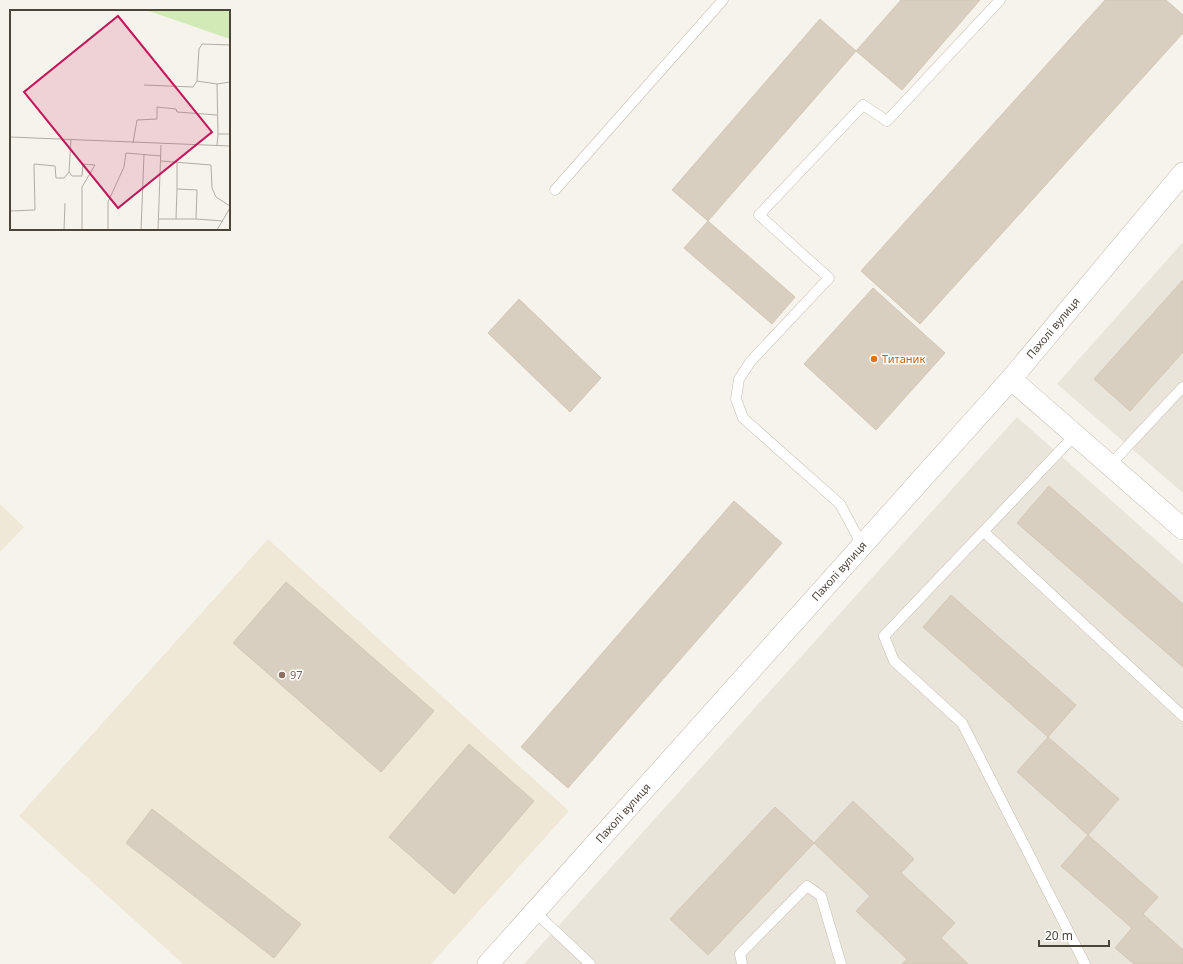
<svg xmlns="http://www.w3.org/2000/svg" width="1183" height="964" viewBox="0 0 1183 964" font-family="'Noto Sans',sans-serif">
  <rect width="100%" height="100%" fill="#f6f3ec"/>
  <path fill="#eae5da" d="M1183,242V493L1057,384Z
    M1017,417L1183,564V964H524Z"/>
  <path fill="#efe8d6" d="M0,504L24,527L0,552Z
    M268,539L569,811L431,964H183L19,816Z"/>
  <path fill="#d8cfc1" stroke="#d3c7b4" d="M901,0H980L902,90L856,51Z
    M1105,0H1166L1183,15V33L920,324L861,271Z
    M820,19L856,51L708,221L672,190Z
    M708,221L795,297L772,324L684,248Z
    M1183,280V352L1130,411L1094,379Z
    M873,288L945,353L876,430L804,364Z
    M519,299L601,378L570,412L488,333Z
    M1049,486L1183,604V667L1017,523Z
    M734,501L782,543L568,788L521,747Z
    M286,582L434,711L381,772L233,643Z
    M951,595L1076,705L1048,737L923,627Z
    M1048,737L1119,799L1088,835L1017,772Z
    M469,744L534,801L454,894L389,837Z
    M853,801L914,859L901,873L955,923L941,938L968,964H902L907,959L856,911L870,896L814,843Z
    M775,807L814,843L708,955L670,919Z
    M152,809L301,924L274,958L126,843Z
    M1088,835L1158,897L1143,914L1183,950V964H1134L1115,948L1132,928L1061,866Z"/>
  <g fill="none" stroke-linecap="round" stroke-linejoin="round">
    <g stroke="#c2bbae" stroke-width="11">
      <path id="service" d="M555,190L723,0
        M1075,435L884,636L894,661L962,723L1085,964
        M1110,465L1183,387
        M984,532L1183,716
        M862,545L840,504L743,418L736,399L739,379L751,361L829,278L759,215L863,105L887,121L1000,0
        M535,912L590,964
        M742,964L740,954L807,886L821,896L841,964"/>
    </g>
    <g stroke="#c2bbae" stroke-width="22">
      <path id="minor" d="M1011,379L1183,529
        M488,964L1011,379L1183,173"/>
    </g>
    <use href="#service" stroke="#fff" stroke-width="10"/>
    <use href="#minor" stroke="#fff" stroke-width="21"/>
  </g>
  <circle fill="#e8710a" stroke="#fff" stroke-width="1.5" cx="874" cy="359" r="4"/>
  <circle fill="#8d6e63" stroke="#fff" stroke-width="1.5" cx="282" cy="675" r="4"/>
  <g text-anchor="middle" stroke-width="3" stroke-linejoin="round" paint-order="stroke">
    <g font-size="11" fill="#4b4439" stroke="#fff">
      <text transform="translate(1053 328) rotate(-50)" y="4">Пахолі вулиця</text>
      <text transform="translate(839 571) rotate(-48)" y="4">Пахолі вулиця</text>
      <text transform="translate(623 813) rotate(-48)" y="4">Пахолі вулиця</text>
    </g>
    <g font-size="11" fill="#c56008" stroke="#fff" text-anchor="start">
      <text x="882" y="363">Титаник</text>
    </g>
    <g font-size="11" fill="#785e54" stroke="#fff" text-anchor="start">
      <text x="290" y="679">97</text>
    </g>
  </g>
  <g transform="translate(10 10)">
    <rect width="220" height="220" fill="#f6f3ec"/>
    <path d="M137,0H220V29L139,1Z" fill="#d2eab5"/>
    <path fill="none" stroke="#b2ada4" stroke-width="1" d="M187,71L189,39L192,34L220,35M207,74L208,124M134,75L183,77L187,71L207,74L220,72M0,127L220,136M61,130L59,162L62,166H72L73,154L85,155L72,177V220M123,133L127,110L147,109V97L166,99L167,102L207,105M207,136L208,124H220M151,151L201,155L202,178L206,187L220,196M167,179L187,180L186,209H166L167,179V153M0,201L25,200L24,154L45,156L46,168H54L59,162M148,209H166M186,209L213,211M54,220L55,193M98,220V192L114,157L116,143L151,146M131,220L134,144M148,220L151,135M207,220L220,198"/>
    <path fill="#c2185b" fill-opacity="0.15" stroke="#c2185b" stroke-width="2" d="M108,6L202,122L108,198L14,82Z"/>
    <rect width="220" height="220" fill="none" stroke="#4b4439" stroke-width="2"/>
  </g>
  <path d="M1039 940v6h70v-6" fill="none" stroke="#4b4439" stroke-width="2"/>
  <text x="1045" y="940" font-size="12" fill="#4b4439" stroke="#ffffff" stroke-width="3" paint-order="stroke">20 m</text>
</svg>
